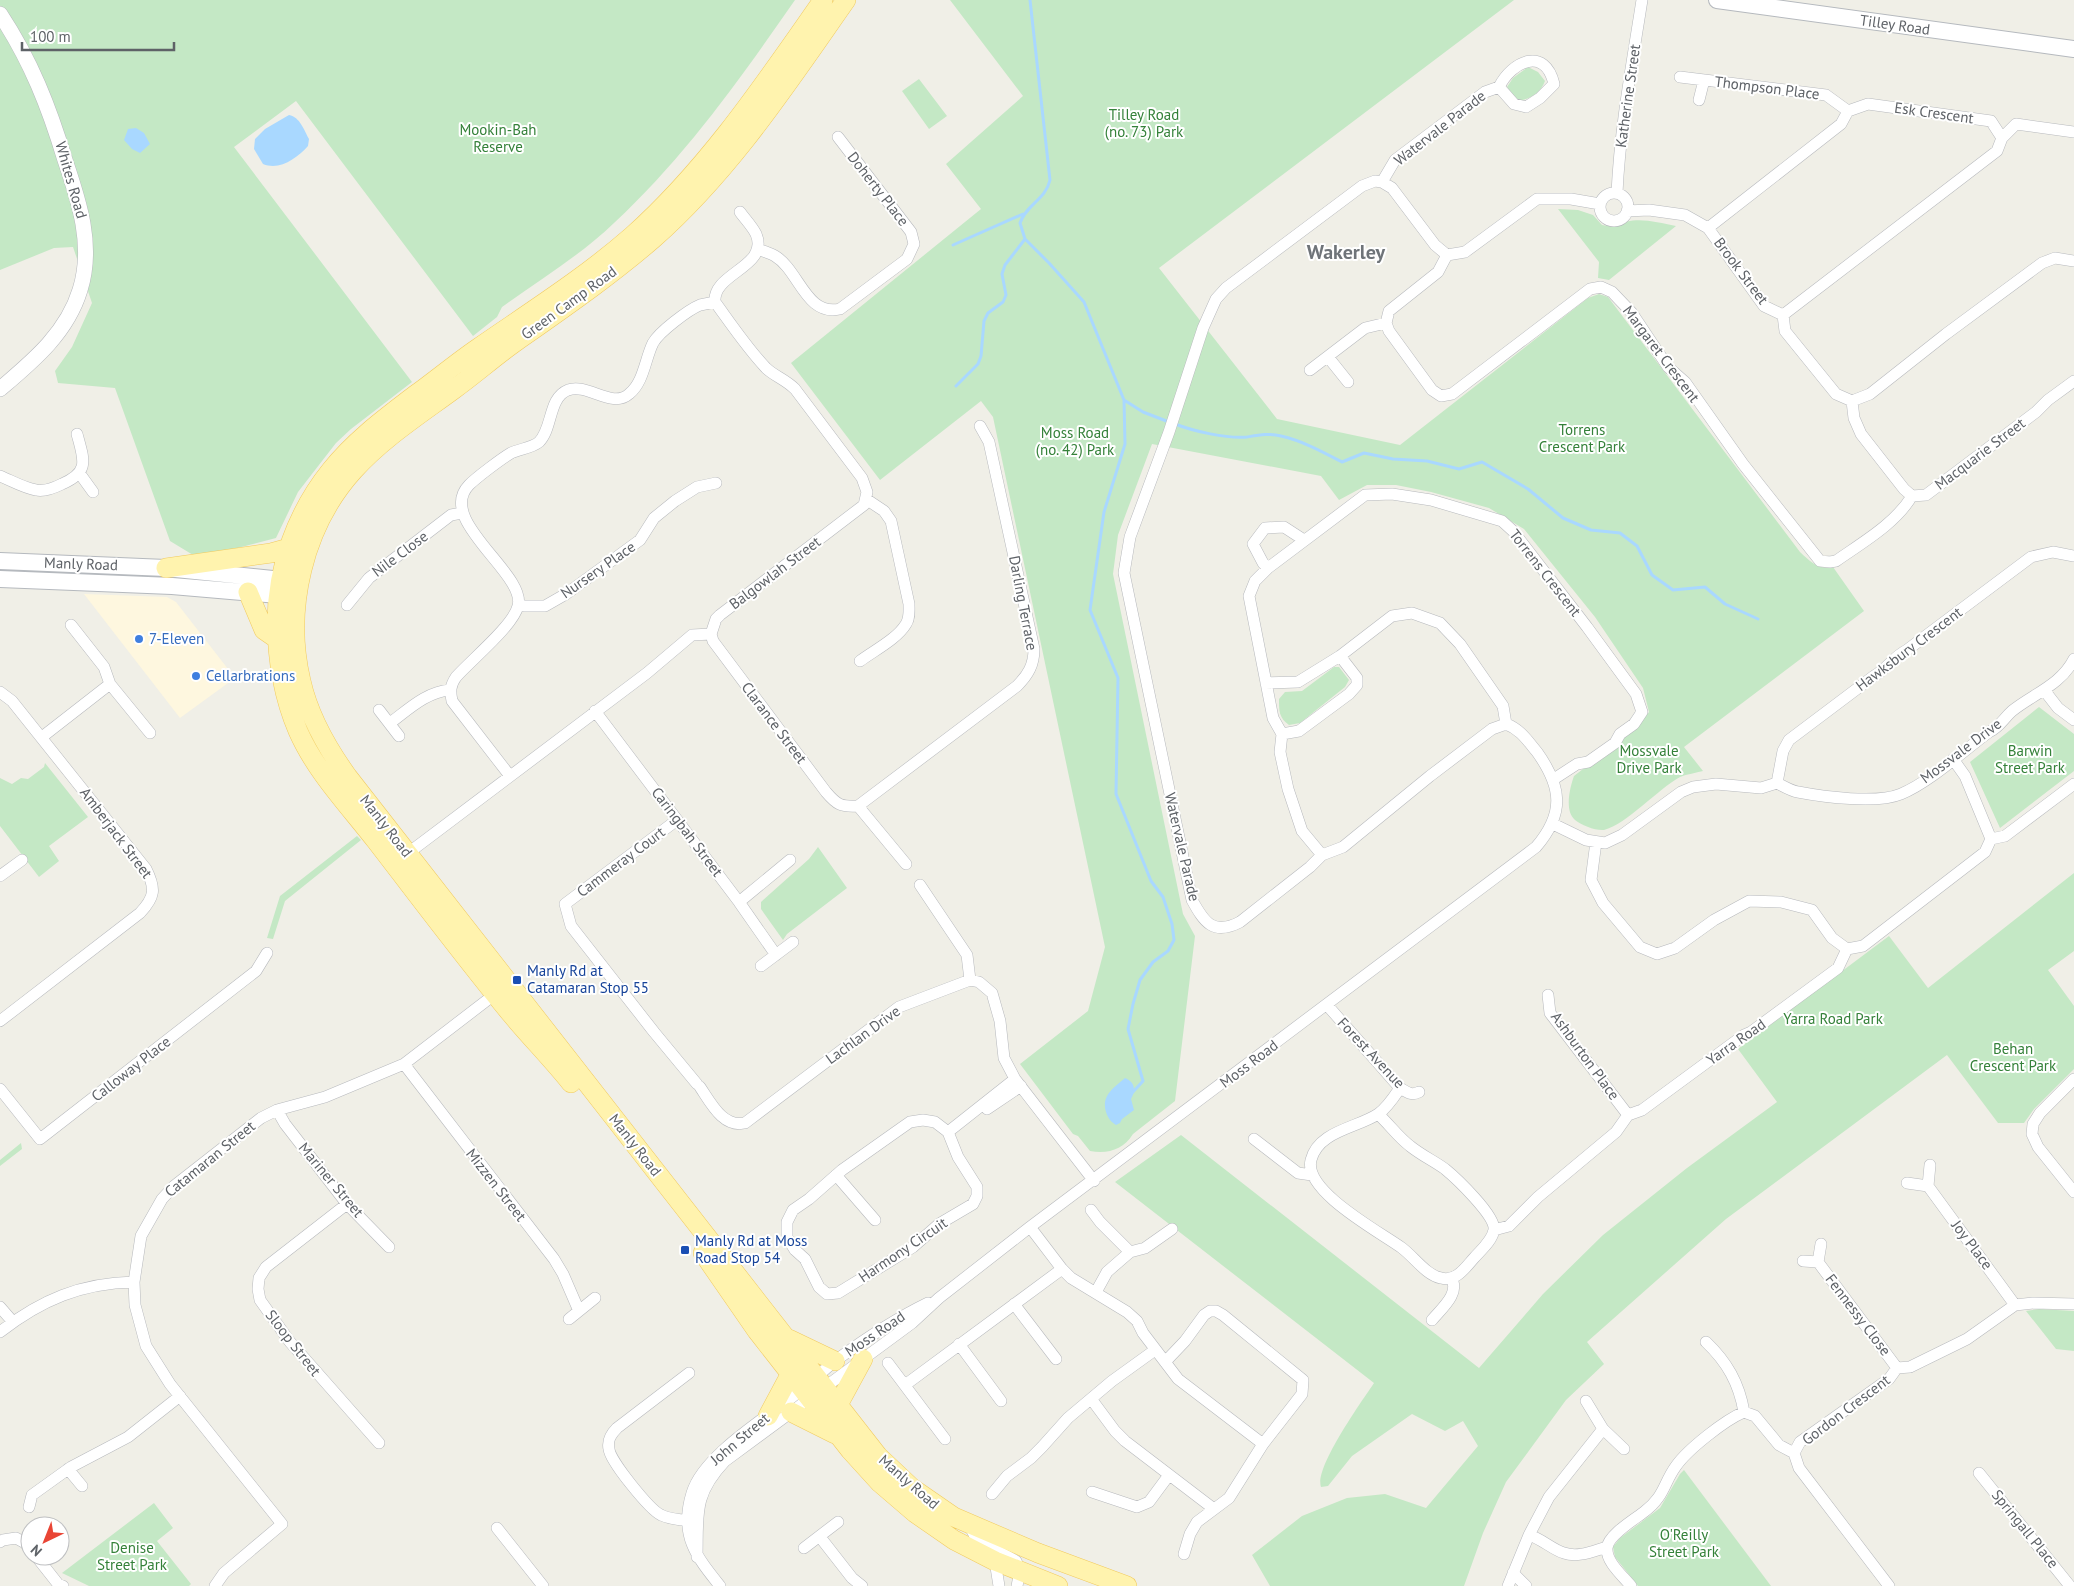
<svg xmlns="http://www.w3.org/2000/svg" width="2074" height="1586" viewBox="0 0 2074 1586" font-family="'PT Sans',sans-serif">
  <rect width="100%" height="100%" fill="#f0efe7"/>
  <path fill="#fef7df" d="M84,594L167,597L176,602L235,678L180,718Z"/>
  <path fill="#c4e8c5" d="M0,0H795C740,79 685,157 614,223C581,255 539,280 502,307L497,317L473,336L296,101L234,147L412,382L351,429L336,443L298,492L276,538L198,558L170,541L115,388L58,383L55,371L72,347L92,303L73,247L54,248L0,270Z
    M950,0H1514L1159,268L1277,419L1400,445L1588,298L1599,294L1608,297L1800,552C1811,562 1818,570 1833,567L1864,611L1684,747L1703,771C1696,773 1687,774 1680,777C1658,789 1627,824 1604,830C1596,831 1581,825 1575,820C1564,811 1570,787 1574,776L1637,727L1649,712L1643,688L1595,617L1524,529L1489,508L1431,492L1396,485H1367L1339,500L1321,476L1152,444L1118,535L1113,574L1183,914L1195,936L1175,1101L1133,1134C1123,1150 1108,1154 1090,1151L1078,1136L1073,1134L1020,1064L1088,1011L1105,947L993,417L981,401L880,480L791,363L981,209L946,164L1023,96Z
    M1528,67L1538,72L1545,81C1540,94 1530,99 1517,101L1507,87L1513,78Z
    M919,79L947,116L929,129L902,91Z
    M1558,209L1578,210L1593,215L1602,225L1614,227C1634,215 1654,222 1676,226L1609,280L1598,278L1599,262Z
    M1334,667H1339L1349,680L1345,687L1300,723L1289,725C1279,718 1279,711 1279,699L1285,692L1302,691Z
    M2039,707L2074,734V771L2000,828L1970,762Z
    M45,763L88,817L49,846L59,861L39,877L0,826V778L12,784L21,778L28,779L44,767Z
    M357,836L361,840L285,901L273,939L267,938L280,896Z
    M818,847L847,888L787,934L783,940L761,909V902L809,859Z
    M2074,873V951L2048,970L2074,1006V1069L2034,1109L2024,1123H1998L1947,1055L1726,1219L1587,1342L1604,1364L1566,1400L1506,1482L1483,1533L1464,1586H1270L1252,1555L1302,1516L1347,1498L1385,1494L1426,1508L1478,1446L1463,1421L1445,1431L1412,1414L1352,1456L1328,1486L1321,1487C1314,1468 1362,1401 1374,1383L1115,1182L1181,1135L1479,1368L1543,1294L1603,1235L1687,1168L1777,1102L1738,1049L1889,936L1928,988Z
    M21,1143L22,1149L0,1166V1160Z
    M2039,1309L2074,1311V1351L2056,1349L2026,1311Z
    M1684,1470L1771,1586H1638L1615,1557L1613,1547L1620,1538L1660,1508L1680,1474Z
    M154,1503L173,1528L157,1541L191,1584L189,1586H89L62,1573Z"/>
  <path fill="#a9d8ff" d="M289,115C300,117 304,130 309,139L308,146C297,158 280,171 263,164L254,149L255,139L265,129Z
    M136,128L144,133L150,144L140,153L132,149L124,140L128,129Z
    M1125,1078C1135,1082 1136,1090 1131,1099L1134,1110L1122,1119L1120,1123L1116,1125C1111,1122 1108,1118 1106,1112C1101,1095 1114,1088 1125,1078Z"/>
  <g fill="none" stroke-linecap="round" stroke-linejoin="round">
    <path stroke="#a9d8ff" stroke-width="3" d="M1030,0L1050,180C1046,199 1026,205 1020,223L1025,239L1049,263L1084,302L1124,400L1125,444L1104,512L1090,610L1118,678L1116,794L1151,881L1163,897L1172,924L1174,940L1168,951L1153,962L1140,980L1133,1004L1128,1029L1143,1081L1132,1093
      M953,245L1023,214
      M956,386L978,364L981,356L984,321L988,313L1003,302L1006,295L1002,274L1005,265L1025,239
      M1124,400L1143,412L1169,422
      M1175,424C1193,431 1227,439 1247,437C1259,435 1269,433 1281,436C1303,441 1323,452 1342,462L1364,453L1393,459L1427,461L1459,469L1482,462L1528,489L1563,518L1591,530L1620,533L1637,546L1652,575L1673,590L1705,587L1725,604L1758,619"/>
    <g stroke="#b7b9bd" stroke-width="12">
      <path id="minor" d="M1680,77L1826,95L1848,111
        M1699,100L1704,80
        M1382,182L1392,188L1435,245L1447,255L1465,252L1537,199H1571L1600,204
        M1617,193C1620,128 1632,64 1642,0
        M1600 207a14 14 0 1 1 28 0a14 14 0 1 1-28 0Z
        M1627,211L1649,210L1685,215L1708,228L1764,306L1783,315L1785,331L1836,394L1852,401
        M1708,228L1841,124L1848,111L1868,104L1991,121L2002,138
        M757,249C763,251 770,253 775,256C799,270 806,317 840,309L907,259L914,244L911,232L838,137
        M2074,261L2055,258L2042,263L1946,334L1870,394L1852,401L1854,418L1861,434L1904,489L1912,496L1926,495L2036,412L2048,400L2074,381
        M1783,315L1997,151L2002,138L2016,124L2074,132
        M1386,323L1389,311L1438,272L1447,255
        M1328,357L1348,382
        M1310,370L1365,328L1386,323L1389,331L1432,390L1441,396L1452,394L1590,289L1601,287L1612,292L1632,313L1668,367L1685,382L1743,464L1820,561L1830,562L1836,561C1863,542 1895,524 1912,496
        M80,474L93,492
        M0,476C12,481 24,488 36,490C45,492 54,488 62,484C90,472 84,460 77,434
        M1268,568L1263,563L1253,544L1265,528L1284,527L1304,540
        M519,604L524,606H545L566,594L640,540L654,518L675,501L697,487L716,483
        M347,605L369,578L451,515L462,513
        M71,625L104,667L110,684L150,733
        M711,634L713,641L826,792C837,805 841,807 858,806L1017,686C1028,675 1034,665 1034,649L989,442L980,426
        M860,661C875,650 897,639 906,624C910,618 909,611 909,604L891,521L884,511L866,499
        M1266,683L1298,682L1340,656L1392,616L1412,613L1440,623L1460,644L1503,706L1506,724
        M2044,690L2058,708L2074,720
        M0,692L12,701L146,869C156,889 155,897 140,913L0,1021
        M379,710L399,736
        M595,711L739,902L776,955
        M390,723C409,709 426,692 450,690
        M1282,734L1299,731L1349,694L1357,685V678L1340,656
        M42,737L110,684
        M510,776L452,701C450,691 450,686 456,677C471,660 513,626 518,606C527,574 435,520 469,485C477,477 501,459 511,453C519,449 532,448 539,442C553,428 548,398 568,390C588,383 612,409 629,394C644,382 645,359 653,343C659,332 688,310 700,305C705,304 710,303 715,302
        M1777,783L1783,751L1789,740L1874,676C1888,668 1893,657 1907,650L2031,557L2053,552L2074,556
        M858,806L906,864
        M677,820L565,904L571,926L654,1032L697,1084
        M1553,824L1586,840L1605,843L1622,835L1681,792L1693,787L1716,784L1761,788L1777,783C1783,786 1791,791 1798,792C1824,797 1877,804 1901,794C1930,782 1963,751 1989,732C2000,727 2003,719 2012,711C2033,694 2061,685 2074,659
        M1991,839L2005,836L2074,784
        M1596,842L1591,880L1603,903L1640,947L1657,954L1675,948L1714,920L1749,901L1781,902L1812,910L1832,938L1847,949
        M1322,855L1302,831L1288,789L1280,752L1282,734L1273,718L1249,596L1255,581L1268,568L1365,495L1392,494L1431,500L1502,521L1513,531L1587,627L1636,694L1642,712L1634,724L1620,734L1615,743L1588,762L1577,764L1554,779
        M403,857L647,673L692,635L711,634L716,619L720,615L864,505L867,492L862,478L795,389C785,379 774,376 766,368C747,348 731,324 715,302C712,273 770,267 756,234C752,226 745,219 740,212
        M0,876L22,860
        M920,885L967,955L970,980
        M739,902L790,860
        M761,966L793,942
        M1548,995L1550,1013L1628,1115
        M1327,1005L1400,1088C1407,1092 1411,1096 1419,1092
        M404,1064L554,1259L563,1274L579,1311
        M2074,1079L2040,1113L2033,1124L2032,1134L2038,1147L2074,1192
        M700,1087C711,1103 723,1128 745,1123L899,1007L970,980L979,982L992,993L1000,1021L1004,1058L1015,1079L1094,1181
        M0,1089L40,1139L256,971L267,953
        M987,1109L1021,1086
        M277,1110L285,1124L347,1204L389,1247
        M1378,1114C1389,1124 1398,1137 1410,1146C1421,1155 1434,1161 1445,1169C1456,1178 1496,1216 1494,1230C1492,1241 1481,1250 1474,1258C1465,1268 1456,1282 1441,1278C1426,1275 1414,1257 1402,1248C1380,1232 1303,1191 1311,1160C1318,1131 1357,1128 1378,1114C1387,1108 1394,1097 1400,1088
        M923,1120L935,1122L948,1132L958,1157L977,1187V1196L973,1204L939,1224L913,1247L838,1293L827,1294L819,1287L805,1259L795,1250L787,1237V1222L793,1210L809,1199L842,1170L900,1129L910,1122Z
        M948,1132L1015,1079
        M1254,1139L1298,1173L1312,1175
        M836,1175L875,1220
        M1907,1183L1928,1186L1930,1165
        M1928,1186L2015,1305
        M347,1204L266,1267L259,1278L258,1289L260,1300L290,1342L379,1443
        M1091,1210L1100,1222L1130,1252
        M1030,1227L1062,1269L1071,1278L1127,1312L1137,1321L1143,1333L1178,1379L1263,1444
        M1494,1230L1509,1226L1538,1197L1616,1132L1628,1115L1642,1110L1744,1035L1751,1032L1838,968L1847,949L1863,946L1985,852L1991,839L1965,776L1953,759
        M1803,1261L1818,1262L1821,1244
        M1818,1262L1897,1368
        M1096,1292L1107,1272L1130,1252L1145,1248L1172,1229
        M1014,1304L1056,1359
        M0,1307L13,1322
        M569,1319L595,1298
        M1432,1320C1441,1309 1461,1293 1451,1278
        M0,1332C41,1300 81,1283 134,1282
        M1706,1342C1727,1362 1739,1383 1744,1412
        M959,1344L1001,1401
        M1165,1362L1185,1341L1204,1315L1210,1311H1216L1223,1315L1303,1380L1302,1394L1263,1444L1229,1498L1197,1522L1190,1534L1184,1554
        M888,1363L945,1439
        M689,1373L617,1428C611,1434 607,1440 609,1449C610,1461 650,1510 661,1515C671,1520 684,1520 695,1521
        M905,1385L1062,1269
        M1092,1400L1115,1431L1125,1441L1214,1509
        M1586,1401L1603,1429L1624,1449
        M68,1469L82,1486
        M1979,1473L2070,1586
        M1092,1492L1137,1507L1149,1502L1169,1475
        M992,1494L1007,1476L1031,1458L1042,1447L1068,1418L1112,1381L1155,1350
        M29,1507L32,1495L71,1467L128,1437L180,1396
        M969,1525L977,1540L1016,1561L1020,1571L1017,1586
        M497,1528L543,1586
        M1529,1535C1542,1539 1553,1550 1564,1553C1578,1558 1593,1551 1607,1547
        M820,1537L852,1578L862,1586
        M0,1542L3,1540L16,1538L25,1543L30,1549
        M804,1548L838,1522
        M36,1556L58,1584L63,1586
        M697,1557C698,1514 693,1495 725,1461L912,1323L939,1298L1030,1227L1536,847C1565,813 1562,787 1537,752C1527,740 1520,729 1506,724L1492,729L1430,776L1343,847L1322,855L1310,867L1240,922C1213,936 1204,922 1192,900L1124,573L1130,537L1169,432L1203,328L1216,299L1226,288L1362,186L1375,181L1382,182L1395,160L1485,92L1499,87C1512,61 1545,46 1554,84L1540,98L1526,107L1514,104L1499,87
        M995,1561L999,1586
        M1513,1573L1526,1586
        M215,1586L224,1573L282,1524L170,1384L146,1346L135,1305L134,1282L141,1236L162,1199L174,1186L261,1118L277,1110L325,1097L404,1064L499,991
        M720,1586C696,1556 679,1535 692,1493C703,1456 764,1419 795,1395C809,1385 821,1372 835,1361C865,1339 895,1319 928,1303
        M1508,1586L1529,1535L1549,1497L1603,1429
        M1631,1586C1623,1576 1606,1562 1607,1548C1608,1535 1635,1519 1644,1512C1665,1496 1663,1484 1676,1466C1688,1449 1725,1420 1744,1412L1755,1416L1779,1445L1794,1453
        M1889,1586L1799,1468L1794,1453L1800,1442L1889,1379L1897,1368L1910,1367L1967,1339L2015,1305L2033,1303L2074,1304"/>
    </g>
    <g stroke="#b7b9bd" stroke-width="16">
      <path id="tertiary" d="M0,14C31,61 49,107 65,160C79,201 94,246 80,290C67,333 33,361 0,389"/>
    </g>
    <g stroke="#b5b9be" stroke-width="18">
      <path id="secondary" d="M1717,0L2074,49
        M0,561L166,568L292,581
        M0,579L172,586L290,596"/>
    </g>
    <g stroke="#f1ca5f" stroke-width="20">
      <path id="primary" d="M846,0C787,84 731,170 653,239C609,277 561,310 514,343C493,358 474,375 453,390C419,415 382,439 354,470C303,526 284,609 301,681C309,717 327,748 348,777L878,1456L912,1488L954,1517L1038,1553L1127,1586
        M166,568L271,553L289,548
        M248,592L264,630L277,639
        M571,1083C552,1059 530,1037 511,1014C464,957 420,898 376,841C349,806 316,772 298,731C283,696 277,658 277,621C277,567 297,512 331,470C355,440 385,418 415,395C436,380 456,363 478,348C530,312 584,278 632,236C708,168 765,83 823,0
        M703,1253L757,1331L850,1450L880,1483L915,1513L954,1540L995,1561L1058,1586
        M789,1339L835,1361
        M838,1405L863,1359
        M791,1412L835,1434
        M768,1416L791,1373"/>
    </g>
    <use href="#minor" stroke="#fff" stroke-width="11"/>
    <use href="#tertiary" stroke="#fff" stroke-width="15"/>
    <use href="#secondary" stroke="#fff" stroke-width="16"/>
    <use href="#primary" stroke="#fff3ae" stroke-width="19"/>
  </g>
  <g fill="#3f7fe0" stroke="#fff" stroke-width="2">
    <circle cx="139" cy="639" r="5"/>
    <circle cx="196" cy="676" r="5"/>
  </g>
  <g fill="#1a4fb4" stroke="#fff" stroke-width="2">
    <rect x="512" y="975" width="10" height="10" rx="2.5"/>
    <rect x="680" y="1245" width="10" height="10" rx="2.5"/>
  </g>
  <g text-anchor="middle" stroke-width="4" stroke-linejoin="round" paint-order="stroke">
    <g font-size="15" fill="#5e6267" stroke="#fff">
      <text transform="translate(1895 25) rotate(8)" y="5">Tilley Road</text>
      <text transform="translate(1767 88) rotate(7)" y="5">Thompson Place</text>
      <text transform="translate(1628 96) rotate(-82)" y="5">Katherine Street</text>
      <text transform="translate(1934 113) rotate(8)" y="5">Esk Crescent</text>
      <text transform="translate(1440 128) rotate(-38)" y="5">Watervale Parade</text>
      <text transform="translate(71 180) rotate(74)" y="5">Whites Road</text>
      <text transform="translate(878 189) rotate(52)" y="5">Doherty Place</text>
      <text transform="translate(1741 271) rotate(53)" y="5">Brook Street</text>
      <text transform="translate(569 303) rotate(-36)" y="5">Green Camp Road</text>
      <text transform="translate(1661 354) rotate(53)" y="5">Margaret Crescent</text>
      <text transform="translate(1980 454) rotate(-37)" y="5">Macquarie Street</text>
      <text transform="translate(400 554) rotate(-37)" y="5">Nile Close</text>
      <text transform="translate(81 564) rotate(2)" y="5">Manly Road</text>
      <text transform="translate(598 570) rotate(-35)" y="5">Nursery Place</text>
      <text transform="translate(775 573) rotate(-37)" y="5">Balgowlah Street</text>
      <text transform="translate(1545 573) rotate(52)" y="5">Torrens Crescent</text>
      <text transform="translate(1023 603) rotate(79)" y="5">Darling Terrace</text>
      <text transform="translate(1909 649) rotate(-37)" y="5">Hawksbury Crescent</text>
      <text transform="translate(774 723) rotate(53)" y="5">Clarance Street</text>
      <text transform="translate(1961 751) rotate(-37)" y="5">Mossvale Drive</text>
      <text transform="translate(386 826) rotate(52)" y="5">Manly Road</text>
      <text transform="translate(687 832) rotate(53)" y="5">Caringbah Street</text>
      <text transform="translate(116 833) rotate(53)" y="5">Amberjack Street</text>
      <text transform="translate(1182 847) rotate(77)" y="5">Watervale Parade</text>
      <text transform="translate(621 862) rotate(-37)" y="5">Cammeray Court</text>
      <text transform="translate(863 1035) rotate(-36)" y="5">Lachlan Drive</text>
      <text transform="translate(1736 1042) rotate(-35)" y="5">Yarra Road</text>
      <text transform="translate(1371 1053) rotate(47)" y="5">Forest Avenue</text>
      <text transform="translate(1585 1056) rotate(54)" y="5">Ashburton Place</text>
      <text transform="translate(1249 1064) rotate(-37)" y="5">Moss Road</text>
      <text transform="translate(131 1069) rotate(-38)" y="5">Calloway Place</text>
      <text transform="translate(635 1145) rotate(52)" y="5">Manly Road</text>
      <text transform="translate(210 1159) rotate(-39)" y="5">Catamaran Street</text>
      <text transform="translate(331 1180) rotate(50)" y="5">Mariner Street</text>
      <text transform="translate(496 1185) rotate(52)" y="5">Mizzen Street</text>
      <text transform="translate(1972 1245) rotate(53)" y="5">Joy Place</text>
      <text transform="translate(903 1250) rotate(-34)" y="5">Harmony Circuit</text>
      <text transform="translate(1858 1315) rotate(53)" y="5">Fennessy Close</text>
      <text transform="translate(875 1334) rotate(-34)" y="5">Moss Road</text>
      <text transform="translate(293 1343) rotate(52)" y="5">Sloop Street</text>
      <text transform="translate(1846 1410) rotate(-37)" y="5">Gordon Crescent</text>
      <text transform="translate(740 1439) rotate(-40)" y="5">John Street</text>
      <text transform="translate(909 1482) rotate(41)" y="5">Manly Road</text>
      <text transform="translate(2025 1529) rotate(51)" y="5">Springall Place</text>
    </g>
    <g font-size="15" fill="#348139" stroke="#fff">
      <text x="1144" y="120">Tilley Road<tspan x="1144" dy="17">(no. 73) Park</tspan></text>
      <text x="498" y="135">Mookin-Bah<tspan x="498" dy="17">Reserve</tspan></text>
      <text x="1582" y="435">Torrens<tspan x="1582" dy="17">Crescent Park</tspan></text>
      <text x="1075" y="438">Moss Road<tspan x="1075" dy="17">(no. 42) Park</tspan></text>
      <text x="1649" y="756">Mossvale<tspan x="1649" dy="17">Drive Park</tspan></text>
      <text x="2030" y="756">Barwin<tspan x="2030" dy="17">Street Park</tspan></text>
      <text x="1833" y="1024">Yarra Road Park</text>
      <text x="2013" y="1054">Behan<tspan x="2013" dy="17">Crescent Park</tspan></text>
      <text x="1684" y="1540">O'Reilly<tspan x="1684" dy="17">Street Park</tspan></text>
      <text x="132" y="1553">Denise<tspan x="132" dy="17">Street Park</tspan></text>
    </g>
    <g font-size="15" fill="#366cbe" stroke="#fff" text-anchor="start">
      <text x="149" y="644">7-Eleven</text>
      <text x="206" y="681">Cellarbrations</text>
    </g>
    <g font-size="15" fill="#164399" stroke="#fff" text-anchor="start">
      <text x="527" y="976">Manly Rd at<tspan x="527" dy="17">Catamaran Stop 55</tspan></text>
      <text x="695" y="1246">Manly Rd at Moss<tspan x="695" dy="17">Road Stop 54</tspan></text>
    </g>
    <g font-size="20" font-weight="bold" fill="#6f7479" stroke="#fff">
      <text x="1346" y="259">Wakerley</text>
    </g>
  </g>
  <g transform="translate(45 1541) rotate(223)"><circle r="24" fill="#ffffff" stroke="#bfc0c2"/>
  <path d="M0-4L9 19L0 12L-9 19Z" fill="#e94535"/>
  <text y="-8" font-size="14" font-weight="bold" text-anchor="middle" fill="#5e6267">N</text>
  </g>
  <path d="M22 42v8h152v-8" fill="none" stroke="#5e6267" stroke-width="2.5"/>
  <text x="30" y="42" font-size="15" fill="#5e6267" stroke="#ffffff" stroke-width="4" paint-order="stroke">100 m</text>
</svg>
